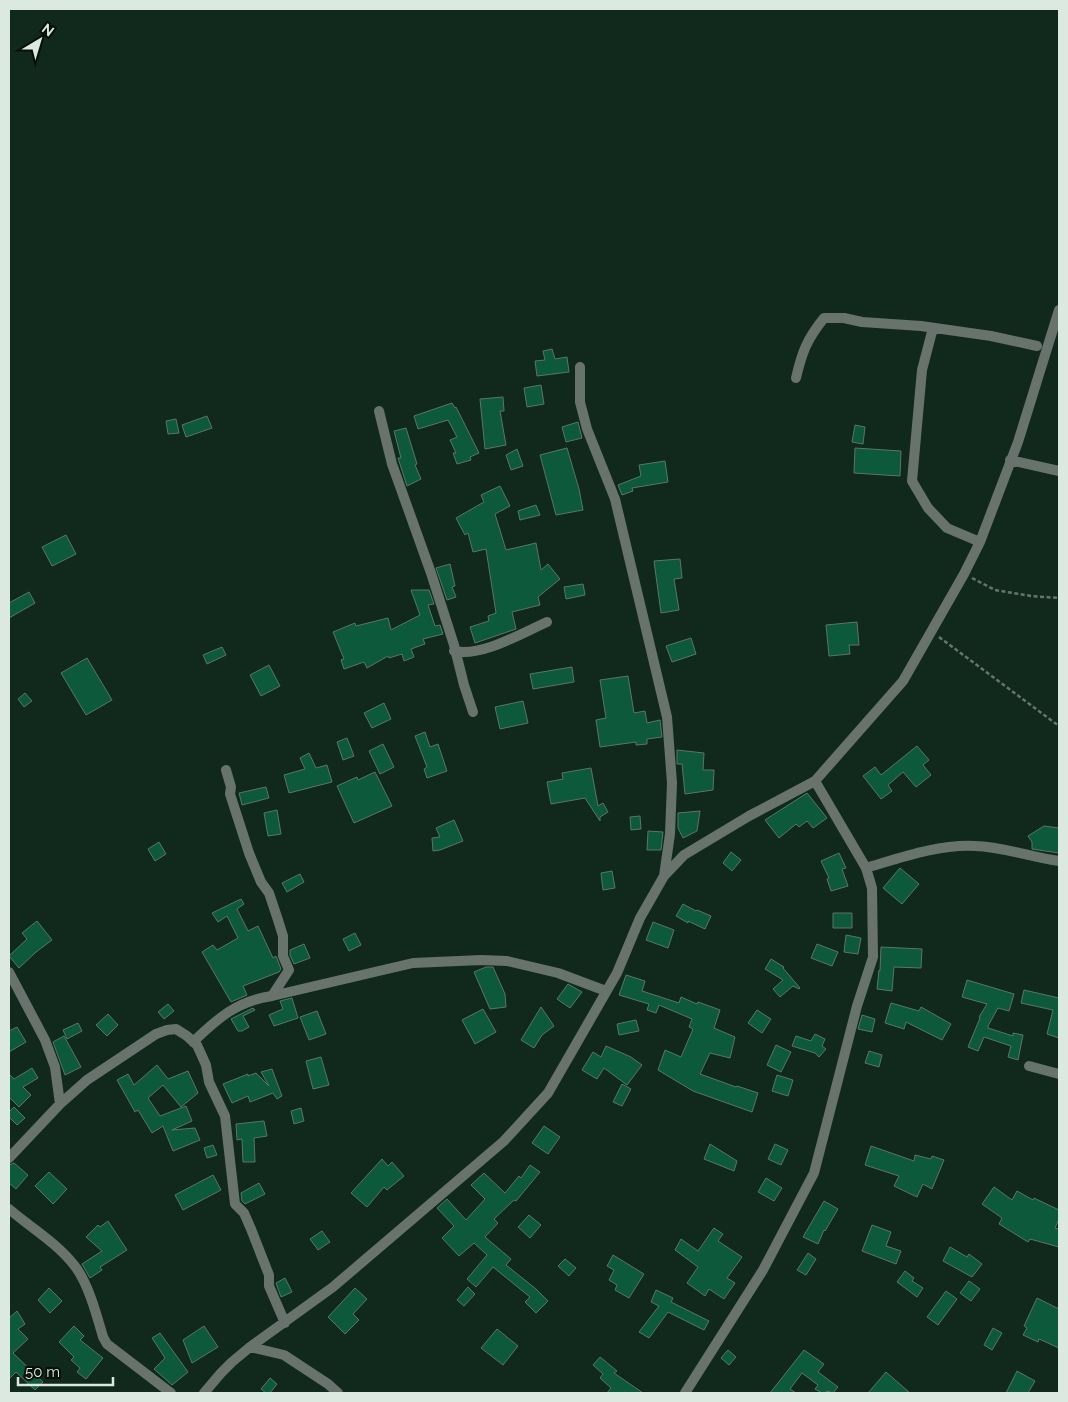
<svg xmlns="http://www.w3.org/2000/svg" width="1068" height="1402" viewBox="0 0 1068 1402" font-family="Raleway,sans-serif">
  <rect width="100%" height="100%" fill="#11291d"/>
  <path fill="#0c593c" stroke="#5b7567" d="M552,349L555,359L567,357L569,372L537,376L535,361L545,360L543,351Z
    M541,385L544,404L527,407L524,388Z
    M503,397L504,411H500L506,445L485,449L480,399Z
    M452,403L455,408L456,407L479,453L470,457L471,460L457,464L453,453H456L450,440L457,437L448,420L418,429L414,416Z
    M207,416L212,428L186,437L182,425Z
    M176,419L179,433L168,434L166,421Z
    M578,422L582,438L566,442L562,427Z
    M855,425L865,427L863,444L852,442Z
    M406,428L417,464L415,465L421,479L407,486L398,458H401L394,431Z
    M567,448L579,489L583,510L556,515L540,455Z
    M855,448L901,451L900,476L854,473Z
    M517,449L523,466L511,470L506,455Z
    M665,461L668,482L632,488L633,491L622,495L618,485L641,476L639,465Z
    M500,486L510,506L495,514L506,550L536,543L541,570L548,564L560,579L538,597L540,605L512,612L516,629L475,643L470,627L489,621L488,616L496,613L486,549L473,552L468,533L465,535L456,518L484,502L481,495Z
    M536,505L540,515L520,520L518,511Z
    M66,535L76,554L52,566L42,547Z
    M680,559L682,578L674,579L679,610L661,613L654,561Z
    M450,564L455,586L452,587L456,597L447,600L436,568Z
    M583,584L585,595L566,599L564,587Z
    M411,590H429L434,604L428,605L435,626L440,625L443,634L423,639L425,644L411,649L414,657L404,661L402,654L389,658L388,656L367,668L364,662L344,669L341,660L344,659L333,632L355,623L356,626L388,618L391,630L420,615Z
    M29,592L35,603L9,618V603Z
    M857,622L859,645H849L850,654L829,656L826,625Z
    M691,638L696,654L672,662L666,646Z
    M222,647L226,655L207,664L203,655Z
    M87,658L112,700L86,715L61,673Z
    M269,665L280,686L261,696L250,675Z
    M572,667L574,682L533,689L530,674Z
    M628,676L634,713L645,711L647,723L660,720L662,737L647,739V744L636,745V742L600,747L596,720L606,718L600,680Z
    M25,693L32,701L24,707L18,699Z
    M523,701L528,723L500,729L495,707Z
    M384,703L391,719L372,728L364,713Z
    M425,732L430,747L438,744L447,771L427,778L424,769L427,767L415,736Z
    M347,738L354,756L343,760L337,742Z
    M383,744L394,767L380,774L369,751Z
    M917,746L929,760L923,765L931,775L916,787L903,772L888,785L892,791L881,799L863,776L875,767L881,775Z
    M677,750L704,753L703,770H714L713,790L685,794L682,764H677Z
    M309,753L316,768L327,765L332,782L289,793L284,775L305,769L300,758Z
    M591,768L598,806L603,803L608,812L600,817V821L585,798L551,804L547,782L563,779L562,773Z
    M375,772L392,806L354,823L337,786L357,777L358,780Z
    M266,787L269,798L242,805L239,793Z
    M807,793L827,818L813,828L807,821L799,827L796,824L779,838L765,820Z
    M277,810L281,834L268,836L264,813Z
    M700,811L697,831L683,838L678,828V813Z
    M640,816L641,829L631,830L630,817Z
    M454,820L463,841L440,850L433,851L432,838L440,837L436,828Z
    M1044,826L1059,828V853L1032,849V842L1028,836Z
    M648,831L663,832L661,850H647Z
    M159,842L166,854L155,861L148,849Z
    M731,852L741,860L732,871L723,863Z
    M839,853L846,868L842,869L848,886L831,891L827,879L829,878L821,861Z
    M900,868L919,884L902,904L883,888Z
    M612,871L615,888L603,890L601,873Z
    M300,874L304,882L287,892L282,883Z
    M241,899L244,904L237,909L248,931L258,926L273,958L276,956L281,969L279,972L243,986L247,995L231,1002L202,952L213,945L217,950L238,938L227,916L218,922L212,913Z
    M683,904L696,911L697,910L711,916L705,929L688,921V923L676,916Z
    M833,913H852V928H833Z
    M37,921L52,940L36,952L19,968L9,956L27,939L22,933Z
    M653,922L674,930L668,948L646,940Z
    M355,933L361,945L349,951L343,939Z
    M846,935L861,938L858,954L844,952Z
    M304,944L310,958L294,964L290,955V950Z
    M817,944L838,952L832,966L811,958Z
    M881,947L922,949L921,968L894,967L892,991L877,989L879,970L880,971Z
    M771,959L784,967L783,968L800,988L799,989L793,986L780,997L773,989L783,980L765,969Z
    M486,967H493L505,994L506,1007L490,1009L474,972Z
    M626,975L645,981L642,991L679,1003L681,997L697,1004L698,1002L720,1010L714,1028L735,1037L730,1058L710,1053L700,1074L736,1087L737,1086L758,1093L752,1112L693,1091L658,1070L665,1050L681,1057L693,1029L689,1027L692,1019L659,1005L656,1013L647,1010L649,1004L619,995Z
    M967,980L1014,994L1009,1011L998,1008L988,1026V1028L1013,1036V1033L1023,1035L1018,1060L1008,1057L1011,1046L984,1037L978,1051L968,1047L980,1018L979,1017L987,1004L962,997Z
    M568,984L582,992L570,1008L557,999Z
    M1024,990L1059,998V1038L1047,1034L1053,1010L1021,1003Z
    M292,998L298,1018L274,1026L269,1015L283,1009L280,1001Z
    M891,1003L919,1011L921,1007L951,1024L942,1040L906,1022L904,1029L885,1023Z
    M168,1004L174,1011L164,1019L158,1012Z
    M541,1007L554,1026L542,1035L534,1048L521,1040Z
    M253,1008L255,1010L243,1016L249,1027L242,1031H238L231,1019Z
    M483,1009L496,1032L475,1044L462,1020Z
    M757,1010L771,1019L762,1033L748,1023Z
    M317,1011L326,1034L309,1040L300,1017Z
    M108,1014L118,1025L107,1036L96,1025Z
    M862,1015L875,1019L872,1032L858,1029Z
    M636,1020L639,1031L619,1035L617,1024Z
    M78,1023L82,1031L67,1039L63,1030Z
    M17,1027L26,1042L9,1052V1031Z
    M815,1034L825,1039L822,1046L826,1049L819,1057L815,1053L792,1046L796,1036L811,1041Z
    M64,1036L81,1067L65,1075L53,1042Z
    M776,1045L791,1052L781,1072L767,1065Z
    M606,1046L631,1057L642,1065L627,1085L604,1068L597,1079L582,1070L593,1052L601,1057Z
    M869,1051L882,1055L879,1067L865,1063Z
    M321,1057L329,1085L313,1089L306,1061Z
    M157,1065L168,1079L188,1071L198,1093L181,1107L163,1085L148,1098L160,1116L186,1106L192,1121L172,1130L195,1128L200,1140L173,1151L163,1126L152,1133L138,1110L135,1112L117,1080L128,1074L134,1085Z
    M32,1068L38,1078L23,1087L31,1095L19,1107L9,1097V1074L14,1079Z
    M272,1069L282,1096L277,1099L273,1093L250,1102L248,1096L232,1103L223,1084L248,1074V1076L256,1073L269,1086L261,1072Z
    M777,1075L793,1080L788,1096L772,1091Z
    M622,1084L631,1089L622,1106L613,1102Z
    M14,1107L25,1118L17,1125L9,1117V1112Z
    M301,1108L304,1121L294,1124L291,1111Z
    M264,1121L267,1136L254,1138L255,1162H243L242,1139L237,1140L236,1124Z
    M544,1126L560,1137L548,1154L532,1143Z
    M710,1144L737,1161L734,1171L704,1159Z
    M775,1144L788,1150L781,1165L768,1159Z
    M213,1145L217,1155L207,1158L204,1148Z
    M871,1146L914,1161L915,1155L931,1159L932,1156L944,1160L932,1189L923,1184L917,1197L894,1186L899,1176L865,1165Z
    M382,1159L388,1166L392,1162L404,1176L387,1190L384,1187L367,1207L351,1193Z
    M14,1163L28,1175L16,1189L9,1183V1165Z
    M530,1165L540,1172L516,1201L514,1200L494,1219L498,1223L485,1237L511,1259L506,1265L536,1289L548,1301L536,1313L525,1302L530,1297L493,1267L476,1287L467,1279L487,1255L474,1243L459,1256L442,1238L454,1226L437,1208L447,1199L466,1220L485,1199L471,1185L484,1173L505,1193L519,1176L521,1178Z
    M49,1172L67,1189L53,1204L35,1186Z
    M213,1175L221,1190L183,1210L175,1195Z
    M766,1178L782,1188L774,1201L758,1192Z
    M259,1183L265,1194L245,1204L242,1201L241,1193Z
    M994,1187L1012,1200L1017,1191L1033,1200L1034,1198L1059,1210V1219L1055,1228L1059,1229V1247L1030,1239L1028,1242L999,1224L1002,1218L982,1204Z
    M824,1201L838,1209L825,1231L824,1230L818,1244L803,1237Z
    M529,1215L541,1225L530,1238L518,1227Z
    M108,1221L127,1250L100,1267L102,1270L90,1278L82,1264L102,1251L86,1237L98,1225L100,1227Z
    M872,1225L891,1232L886,1246L901,1251L896,1264L862,1251Z
    M714,1228L723,1234L718,1241L742,1257L727,1278L735,1283L724,1299L709,1289L705,1296L687,1283L698,1267L675,1250L681,1239L698,1251Z
    M322,1231L330,1242L318,1250L310,1239Z
    M950,1247L967,1257L969,1254L982,1264L972,1277L943,1261Z
    M808,1253L816,1259L806,1275L797,1270Z
    M613,1255L644,1274L629,1298L615,1290L617,1285L609,1280L614,1270L607,1266Z
    M565,1259L576,1268L569,1276L558,1266Z
    M905,1271L914,1278L912,1281L923,1288L917,1297L897,1282Z
    M285,1278L292,1292L281,1297L276,1283Z
    M969,1281L980,1289L971,1301L960,1293Z
    M468,1287L475,1294L464,1306L457,1300Z
    M49,1288L62,1301L50,1313L38,1300Z
    M355,1288L367,1299L353,1314L359,1320L345,1334L328,1317Z
    M656,1290L673,1298L671,1302L709,1321L704,1330L668,1312L649,1338L639,1332L659,1306L651,1302Z
    M946,1291L957,1299L938,1325L927,1317Z
    M1037,1298L1059,1309V1348L1039,1339L1038,1342L1023,1335L1027,1328L1024,1326Z
    M17,1311L25,1324L18,1329L28,1339L13,1353L43,1382L35,1390L16,1372L9,1379V1318Z
    M74,1326L84,1336L80,1340L103,1358L86,1379L77,1372L80,1368L71,1360L74,1357L59,1342Z
    M204,1326L218,1347L192,1363L183,1340Z
    M993,1328L1002,1333L992,1350L984,1345Z
    M497,1329L518,1346L503,1365L481,1348Z
    M160,1333L188,1372L172,1385L154,1369L165,1358L152,1338Z
    M728,1350L736,1357L729,1365L721,1358Z
    M804,1350L824,1364L818,1372L838,1387L833,1393L827,1391L825,1393H822L815,1389L818,1385L802,1373L790,1389L796,1393H770Z
    M600,1357L617,1371L614,1373L643,1393H607L611,1388L600,1378L603,1374L593,1365Z
    M1017,1371L1035,1381L1028,1393H1006Z
    M886,1372L910,1393H868Z
    M270,1378L277,1384L270,1393H266L261,1389Z"/>
  <g fill="none" stroke-linecap="round" stroke-linejoin="round">
    <path stroke="#62766b" stroke-width="2.5" stroke-dasharray="4 2.5" stroke-linecap="butt" d="M972,578L995,590L1031,596L1059,598
      M939,637L1059,726"/>
    <path stroke="#68736d" stroke-width="10" d="M933,328L922,370L912,481L928,508L947,528L980,542
      M580,367V402L587,429L615,499L667,717L672,783L670,834L664,876
      M796,378C802,352 807,339 824,318H844L862,322L921,326L991,336L1037,346
      M379,411L392,464L431,573L454,645L464,685L473,712
      M1010,460L1059,471
      M454,651C482,657 522,633 547,622
      M226,770L231,787L230,794L249,853L261,882L269,893L278,920L283,936V956L289,970L272,996
      M866,868C900,858 939,844 975,846C1004,847 1031,857 1059,861
      M9,972L45,1040L55,1067L60,1104
      M193,1042C218,1018 237,1001 272,996L413,963L481,960L507,961L558,973L606,991
      M1029,1066L1059,1074
      M9,1158L60,1104L87,1080L156,1034L167,1030L176,1029L187,1036L197,1045L206,1065L209,1082L225,1116L235,1204L244,1213L251,1229L269,1275V1286L285,1323
      M9,1209C30,1227 57,1243 74,1265C88,1282 97,1316 103,1337L107,1344L171,1393
      M250,1347L284,1355L328,1384L338,1393
      M204,1393L221,1373L232,1362L250,1347L333,1287L504,1141L548,1093L617,973L640,918L664,876L684,855L749,816L815,781L903,681L964,574L980,542L1018,442L1059,310
      M685,1393L763,1270L814,1173L857,1006L873,957L872,888L866,868L815,781"/>
  </g>
  <rect width="1068" height="1402" fill="none" stroke="#dbe9e1" stroke-width="20"/>
  <g transform="translate(40 40) rotate(38)" stroke="#060f0a" stroke-width="4" paint-order="stroke">
  <path d="M0-4L9 19L0 12L-9 19Z" fill="#dbe9e1"/>
  <text y="-8" font-size="14" font-weight="bold" text-anchor="middle" fill="#dbe9e1">N</text>
  </g>
  <path d="M18 1377v8h95v-8" fill="none" stroke="#dbe9e1" stroke-width="2.5"/>
  <text x="25" y="1377" font-size="15" fill="#dbe9e1" stroke="#060f0a" stroke-width="4" paint-order="stroke">50 m</text>
</svg>
